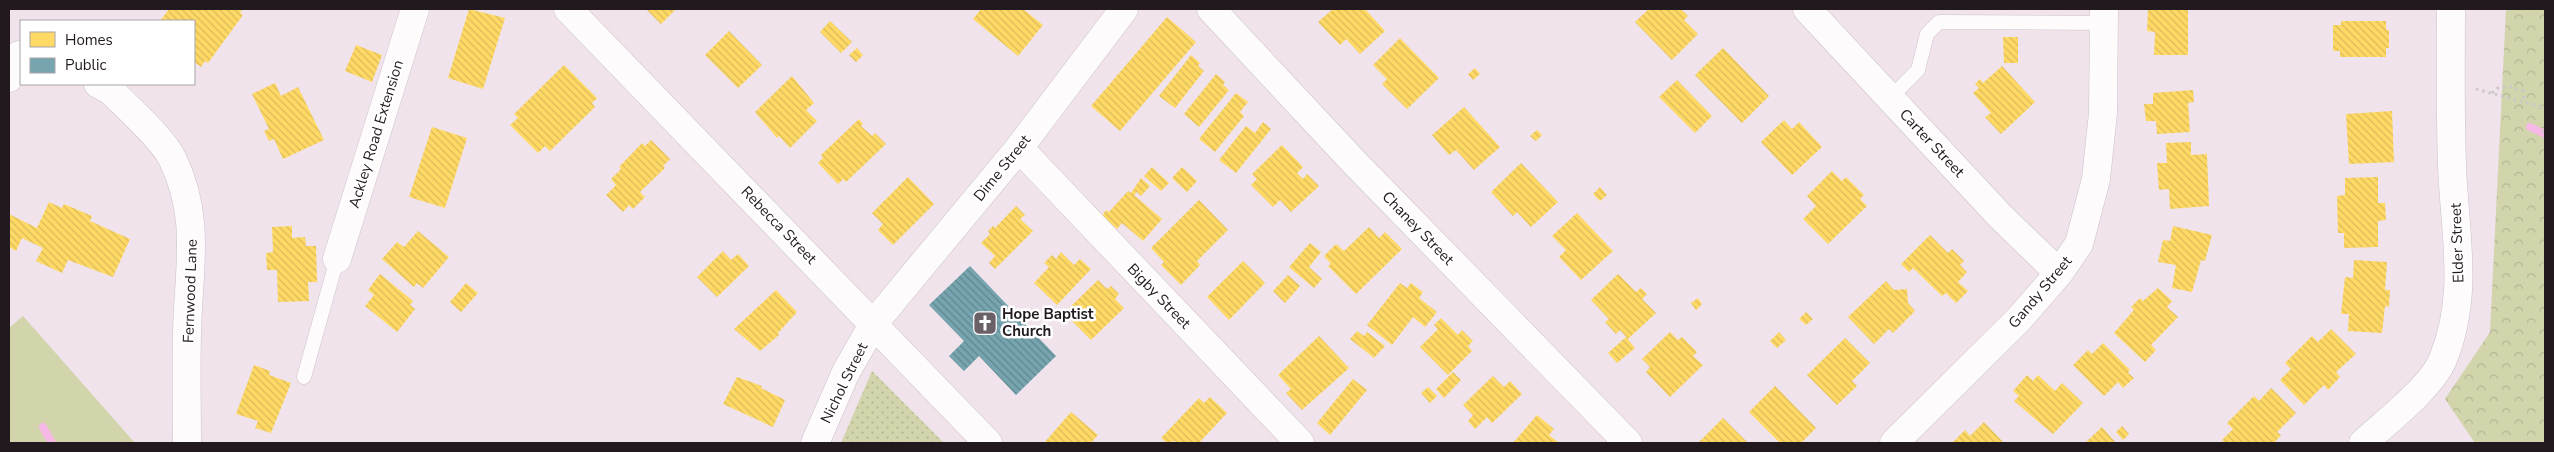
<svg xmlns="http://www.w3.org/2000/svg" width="2554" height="452" viewBox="0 0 2554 452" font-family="'Nunito Sans',sans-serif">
  <defs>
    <pattern id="grass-dots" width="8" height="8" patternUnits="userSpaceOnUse" patternTransform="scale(1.25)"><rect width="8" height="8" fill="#d2d5ab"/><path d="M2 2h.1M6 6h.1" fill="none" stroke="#b4b693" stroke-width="1.8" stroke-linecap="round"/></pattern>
    <pattern id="forest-crowns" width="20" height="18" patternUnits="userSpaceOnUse" patternTransform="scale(1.25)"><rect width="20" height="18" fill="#d2d5ab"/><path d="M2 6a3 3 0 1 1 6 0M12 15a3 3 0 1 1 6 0" fill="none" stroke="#b4b693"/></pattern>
    <pattern id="homes-back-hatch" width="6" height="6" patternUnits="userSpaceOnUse" patternTransform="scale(1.25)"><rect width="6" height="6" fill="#ffd966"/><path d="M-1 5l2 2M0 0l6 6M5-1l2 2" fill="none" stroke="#daba58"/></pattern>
    <pattern id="public-back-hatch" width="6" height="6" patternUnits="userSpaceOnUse" patternTransform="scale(1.25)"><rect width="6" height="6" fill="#76a5af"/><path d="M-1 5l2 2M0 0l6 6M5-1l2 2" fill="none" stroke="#60868e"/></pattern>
  </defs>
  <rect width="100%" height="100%" fill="#f0e3ec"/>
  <path fill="url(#grass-dots)" d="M872,371L944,443H841Z"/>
  <path fill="url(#forest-crowns)" d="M2506,9H2545V443H2475L2445,399L2490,332Z"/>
  <path fill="#d2d5ab" d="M23,316L135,443H9V328Z"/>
  <path fill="url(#homes-back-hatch)" d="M169,9H243L240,13L243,15L208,63L205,61L201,67L194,62V21H160Z
    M469,9L505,18L483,89L448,78Z
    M646,9H676L661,24Z
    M981,9H1023L1043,25L1018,56L973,19Z
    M1333,9H1365L1385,31L1360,54L1346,39L1340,45L1318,22Z
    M1649,9H1681L1688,16L1684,20L1698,34L1672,60L1635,22Z
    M2148,9H2188V55H2154L2155,32L2147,31Z
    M1167,17L1196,42L1120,131L1091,106Z
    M830,21L852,42L841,53L820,32Z
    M2341,21H2386V30H2389V48H2386V57H2340V51H2333V25H2341Z
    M729,31L762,65L738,88L705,55Z
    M2003,37H2018V63H2004Z
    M1400,38L1439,78L1407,109L1382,84L1387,79L1373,65Z
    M356,45L382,55L372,82L345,71Z
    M857,48L863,55L856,62L849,55Z
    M1723,48L1769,96L1742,123L1695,75Z
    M1191,55L1200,63L1198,66L1204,71L1175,108L1159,96Z
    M564,65L597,98L592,103L595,107L550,151L545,146L538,153L510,125L518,118L514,114Z
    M2002,66L2035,102L2001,134L1985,117L1991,113L1973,93L1979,88L1975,84L1980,79L1983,83Z
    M1475,68L1480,74L1473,80L1468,74Z
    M1216,74L1225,82L1223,85L1229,90L1199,127L1184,114Z
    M792,76L814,103L806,110L817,121L790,148L779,136L777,138L755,112Z
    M1677,80L1712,116L1695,133L1659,97Z
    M275,83L281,96L298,87L324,140L283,159L274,139L269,141L264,131L269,129L252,94Z
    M2193,90L2194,102L2188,103L2190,132L2157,134L2156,121H2146L2144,104H2153V93Z
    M1236,93L1248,102L1240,112L1244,116L1215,152L1199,139Z
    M1464,107L1500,147L1474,170L1456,150L1449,155L1432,135Z
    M2392,111L2394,162L2349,164L2346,114Z
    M859,119L863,124L861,126L872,136L875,133L886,144L846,182L843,179L838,184L818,163L823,158L821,155Z
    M1784,120L1792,129L1799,122L1822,147L1792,175L1761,142Z
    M1263,122L1271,129L1236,173L1219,160L1246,126L1255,133Z
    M432,127L467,138L445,208L409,197Z
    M1537,130L1542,135L1536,141L1530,136Z
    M651,140L670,159L663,166L665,168L640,192L645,197L633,209L629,205L623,212L606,195L616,185L611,179L621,169L619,167L642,143L645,146Z
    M2191,142V155L2207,154L2209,206L2170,209L2169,189L2159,190L2157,163H2167L2166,143Z
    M1282,145L1303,167L1297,173L1303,179L1307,174L1319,186L1291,212L1280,200L1273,207L1251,185L1257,179L1252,174Z
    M1521,163L1558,202L1531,227L1517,212L1513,216L1491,192Z
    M1152,167L1169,183L1161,191L1144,176Z
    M1182,167L1197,181L1187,192L1172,178Z
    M1832,171L1842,181L1846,177L1864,195L1860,199L1867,206L1828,244L1803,219L1816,206L1807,196Z
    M908,177L934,204L893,245L878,230L883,224L872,213Z
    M2378,177V203H2385L2386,220L2378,221V247L2344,248V233H2338L2337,196L2345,195V178Z
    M1141,178L1150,186L1141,196L1137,192L1134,195L1162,219L1143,241L1122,223L1117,229L1102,216L1106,210L1109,212L1128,191L1131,193Z
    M1600,187L1607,195L1600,201L1593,194Z
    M1199,200L1228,230L1197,261L1200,265L1181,285L1161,265L1164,262L1151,248Z
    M49,202L62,208L64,204L92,216L90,221L130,239L113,277L68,260L62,273L36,261L43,248L22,238L16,251L9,247V214L37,228Z
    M1016,206L1025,215L1020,219L1033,231L995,269L989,263L995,256L981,243L990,234L988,231L993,226L995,228Z
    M1577,213L1613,251L1581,280L1559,257L1566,250L1552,236Z
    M292,226V238L305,237L306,246H316L317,282H308L309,301L278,302L277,270H267L266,253L273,252L272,227Z
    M2173,226L2212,235L2205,261L2201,260L2192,292L2172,288L2176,265L2158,262L2163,240L2170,241Z
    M1369,227L1379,238L1385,232L1402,249L1356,294L1328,266L1331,264L1324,256L1336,244L1344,251Z
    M418,231L449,257L423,288L417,283L414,287L382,259L397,242L404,247Z
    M1930,235L1948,253L1952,249L1964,261L1960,265L1967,272L1958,282L1968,291L1956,303L1946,293L1942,296L1913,268L1909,272L1901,264Z
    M1310,243L1321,252L1309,267L1322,279L1314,288L1289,267Z
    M723,251L731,260L738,254L749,266L717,297L697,277Z
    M1061,252L1074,265L1080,259L1091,269L1057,305L1034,283L1049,267L1044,263L1052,255L1056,259Z
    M2354,260L2387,262L2385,290H2390L2389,307L2385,306L2382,333L2348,331L2349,314H2341L2345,277L2353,278Z
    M1243,261L1265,283L1229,320L1207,297Z
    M380,274L413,301L410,305L415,309L397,332L365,306L374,295L368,290Z
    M1618,274L1636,292L1641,288L1647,294L1642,299L1656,313L1628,339L1620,330L1616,334L1605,322L1609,319L1591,300Z
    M1288,275L1300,286L1285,303L1273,291Z
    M1098,280L1107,289L1111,286L1119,294L1115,299L1124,308L1091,340L1064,313Z
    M1886,281L1894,290L1907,289L1908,303L1915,311L1893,333L1889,329L1874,344L1848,317Z
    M466,283L478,293L461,312L450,302Z
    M1400,283L1407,288L1411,283L1423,292L1419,298L1437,312L1425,327L1413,317L1392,345L1367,325Z
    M2158,288L2172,301L2167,307L2178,317L2151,345L2156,350L2145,362L2114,333L2134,310L2131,307L2140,298L2143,301Z
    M776,290L797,312L778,333L779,335L760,351L734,329Z
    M1698,298L1702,304L1696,310L1691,303Z
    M1806,312L1813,319L1806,325L1799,319Z
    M1441,318L1458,335L1462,330L1473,341L1468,346L1472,351L1448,375L1420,347L1438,329L1434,325Z
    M2331,329L2356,354L2336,372L2340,377L2328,390L2324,385L2304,405L2280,380L2291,369L2285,363L2312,336L2318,342Z
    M1357,331L1364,336L1367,332L1385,346L1374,358L1350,339Z
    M1670,332L1678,340L1682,337L1697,352L1693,356L1703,365L1670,397L1646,372L1650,367L1642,359Z
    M1779,332L1786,340L1777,348L1770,341Z
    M1319,336L1349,368L1302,410L1286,393L1291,389L1278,375Z
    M1626,337L1635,348L1617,363L1608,353Z
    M1845,338L1870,363L1852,381L1857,386L1837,405L1807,375Z
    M2103,343L2130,370L2128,373L2134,378L2123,388L2118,382L2104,396L2073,365L2088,350L2092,354Z
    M254,365L270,371L269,375L291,383L271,433L255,428L258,421L236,414Z
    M1453,372L1461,380L1444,398L1436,389Z
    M2027,375L2033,381L2038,375L2055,391L2062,383L2083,403L2053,434L2014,401L2019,396L2013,391Z
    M1493,376L1504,387L1510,381L1522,394L1492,423L1487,417L1475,429L1468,421L1473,415L1463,405Z
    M737,377L762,386L761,388L785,400L773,427L723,404Z
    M1353,379L1367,390L1330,435L1317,423Z
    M1775,386L1816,428L1801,443H1780L1749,412Z
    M1428,387L1437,396L1430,403L1421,393Z
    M2271,388L2296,413L2277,432L2281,435L2274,443H2225L2222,440L2233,429L2227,423L2254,396L2259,401Z
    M1210,397L1227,413L1199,443H1177L1175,441L1167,443L1161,438L1199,398L1204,403Z
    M1071,412L1098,435L1091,443H1044Z
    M1537,415L1554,429L1549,435L1559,443H1513Z
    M1723,418L1748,443H1698Z
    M1984,422L2004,443H1952L1965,430L1970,436Z
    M2122,426L2129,434L2123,440L2116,432Z
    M2102,427L2116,443H2087L2086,442Z"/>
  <path fill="url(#public-back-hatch)" d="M970,266L1056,356L1016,395L979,356L964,371L949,356L964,341L929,305Z"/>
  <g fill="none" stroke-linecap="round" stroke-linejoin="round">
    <path stroke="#f6b9e6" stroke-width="8" d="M2530,127L2545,134
      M43,427L52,443"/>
    <g stroke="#cbc1c8" stroke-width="15">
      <path id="lane" d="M1890,98L1918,70L1927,34L1939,22L2104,23
        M304,377L337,259"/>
    </g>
    <g stroke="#cbc1c8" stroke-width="29">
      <path id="street" d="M568,9L988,443
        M1211,9L1353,161L1628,443
        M1807,9L2001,217L2059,273
        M9,78L19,55
        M98,84L111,91C127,107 163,139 172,158C202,219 188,270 187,333C186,370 187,407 187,443
        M1019,148L1300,443
        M337,259L415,9
        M815,443L846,372L874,323L1019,148L1124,9
        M1894,443L2019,319L2059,273L2079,244L2096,179L2103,113L2104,9
        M2363,443C2386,422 2432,387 2443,359C2470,293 2454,231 2452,164C2450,112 2451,60 2451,9"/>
    </g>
    <path stroke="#ccc7ca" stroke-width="3" stroke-dasharray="2.5 4" stroke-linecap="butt" d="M2476,89L2545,108
      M2492,93L2499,87H2512L2523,91L2525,101
      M2545,124L2543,133L2545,141"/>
    <use href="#lane" stroke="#fdfbfc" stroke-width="14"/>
    <use href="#street" stroke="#fdfbfc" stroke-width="28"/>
  </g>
  <defs>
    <g id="church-square" transform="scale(1.25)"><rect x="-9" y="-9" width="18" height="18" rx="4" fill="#6a6067" stroke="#fff"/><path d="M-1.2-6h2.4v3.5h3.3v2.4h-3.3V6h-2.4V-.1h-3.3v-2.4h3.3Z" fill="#fff"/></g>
  </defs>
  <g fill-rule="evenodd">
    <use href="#church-square" x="985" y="323"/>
  </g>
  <g text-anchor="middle" stroke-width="5" stroke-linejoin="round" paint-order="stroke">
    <g font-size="15" fill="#22191f" stroke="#fff">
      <text transform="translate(376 134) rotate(-73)" y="5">Ackley Road Extension</text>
      <text transform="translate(1932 143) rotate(47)" y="5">Carter Street</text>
      <text transform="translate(1002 168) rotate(-51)" y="5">Dime Street</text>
      <text transform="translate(779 225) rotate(46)" y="5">Rebecca Street</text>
      <text transform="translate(1418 228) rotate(46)" y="5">Chaney Street</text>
      <text transform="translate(2457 243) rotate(-92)" y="5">Elder Street</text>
      <text transform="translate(190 291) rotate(-88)" y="5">Fernwood Lane</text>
      <text transform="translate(2040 292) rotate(-50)" y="5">Gandy Street</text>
      <text transform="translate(1159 296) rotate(46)" y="5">Bigby Street</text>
      <text transform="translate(844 383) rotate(-64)" y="5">Nichol Street</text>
    </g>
    <g font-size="15" font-weight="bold" fill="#22191f" stroke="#fff" text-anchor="start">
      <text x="1002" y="319">Hope Baptist<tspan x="1002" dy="17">Church</tspan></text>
    </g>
  </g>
  <rect width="2554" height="452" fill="none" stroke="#22191f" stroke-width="20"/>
  <rect x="20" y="20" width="175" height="65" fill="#ffffff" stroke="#a7a3a5"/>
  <rect x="30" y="32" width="25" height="15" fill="#ffd966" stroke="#a7a3a5"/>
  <text x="65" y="45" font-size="15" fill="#22191f">Homes</text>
  <rect x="30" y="58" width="25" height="15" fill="#76a5af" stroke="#a7a3a5"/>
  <text x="65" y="70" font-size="15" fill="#22191f">Public</text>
</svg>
